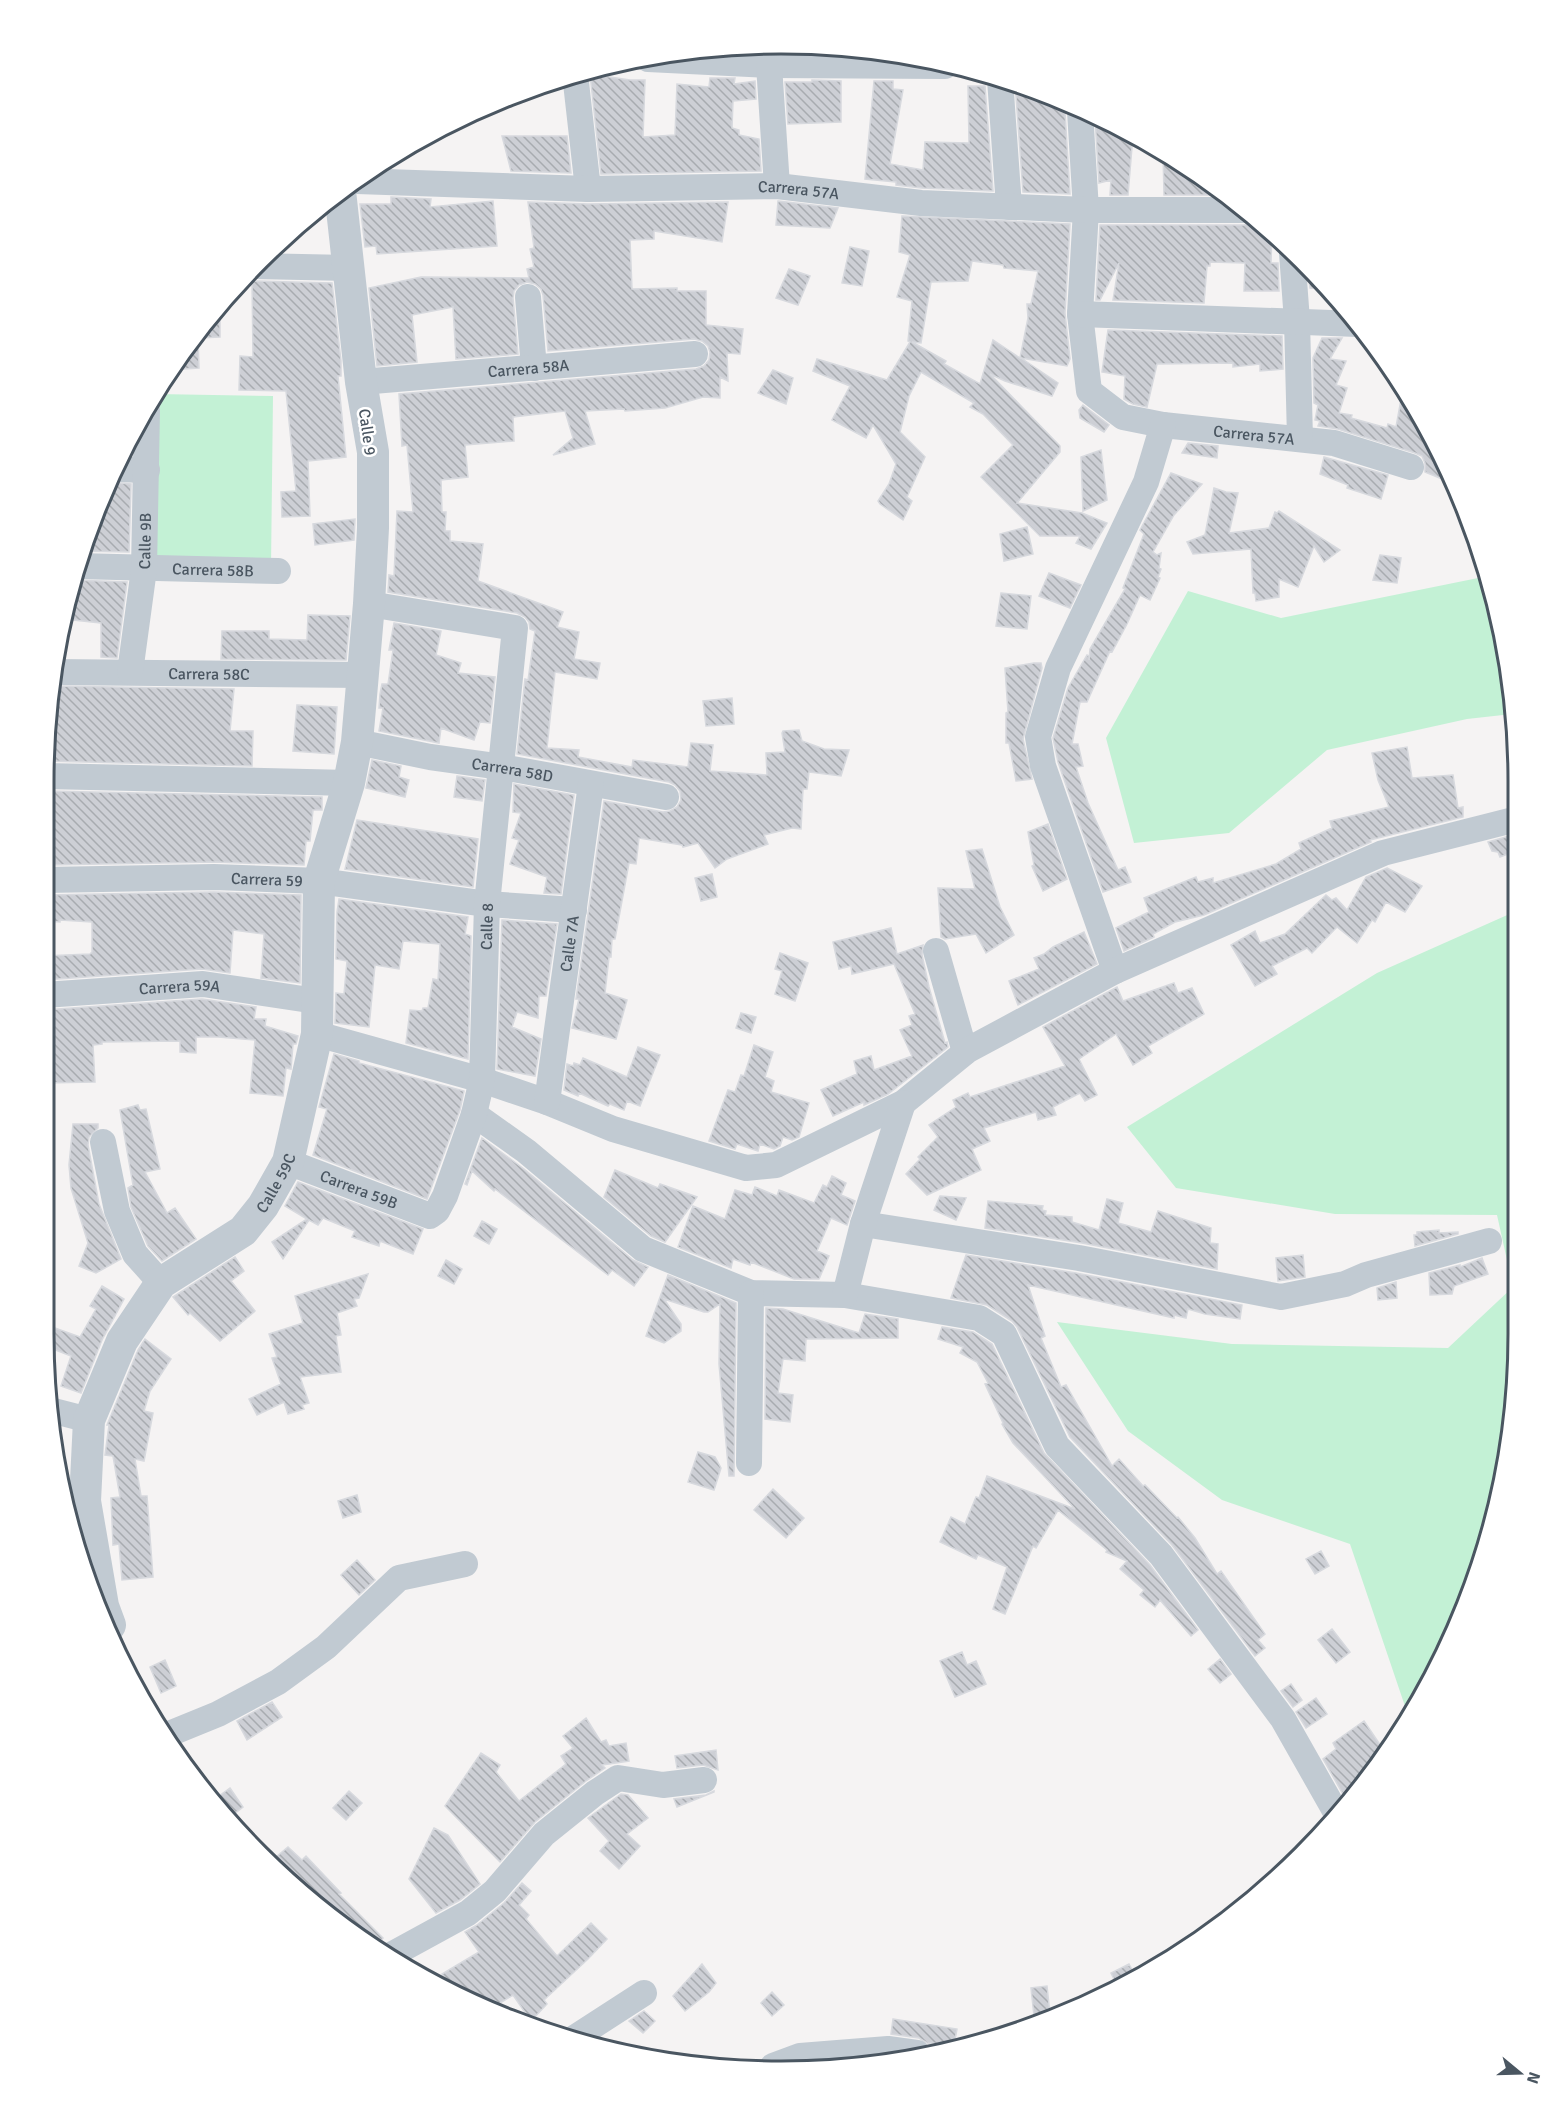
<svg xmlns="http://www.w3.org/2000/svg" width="1562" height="2115" viewBox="0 0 1562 2115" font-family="Signika,sans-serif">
  <defs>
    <pattern id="building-back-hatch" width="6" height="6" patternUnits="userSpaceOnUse" patternTransform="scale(1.5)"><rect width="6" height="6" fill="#cdcfd5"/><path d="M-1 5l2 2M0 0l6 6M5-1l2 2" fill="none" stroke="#a8abb0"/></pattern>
  </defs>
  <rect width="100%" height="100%" fill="#f5f3f3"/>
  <path fill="#c3f1d5" d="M156,394L273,396L271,567H154L151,402Z
    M1483,577L1512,684V714L1467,719L1327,750L1229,833L1134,843L1106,738L1188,591L1281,618Z
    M1514,912L1517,1383L1479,1571L1420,1702L1409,1718L1350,1544L1222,1500L1128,1431L1057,1322L1232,1344L1448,1348L1513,1287L1497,1215L1335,1214L1176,1188L1127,1127L1377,973Z"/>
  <path fill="url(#building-back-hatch)" stroke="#d7d9de" stroke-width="1.5" fill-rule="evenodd" d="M590,74L630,80H645L643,137L675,135L677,84L709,87L710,78H735L734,84L755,81L756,99L733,101L732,128L739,130V135L759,139L761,171L601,174Z
    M812,80L841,81V122L788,124L785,82H812Z
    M874,81H893V89L903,90L890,164L923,170L925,142L969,143L968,86H985L993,191L922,188L896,185V182L865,179Z
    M1015,82L1067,105L1065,112L1070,194L1023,192Z
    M1095,118L1133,135L1128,195H1110L1111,180L1099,183Z
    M502,136H567L571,173L511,171Z
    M1163,152L1187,169L1223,195H1164Z
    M391,197L431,199L430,207L493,201L497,246L377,254L376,246L365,247L360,204H391Z
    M778,201L838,208L830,228L776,225Z
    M528,202L588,204L728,202L722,242L654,231V239L630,240L632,289L677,288V291H706V325L743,329L740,354L727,353L728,381L720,377V398L703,397L665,408L625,411L624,409L585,411L595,444L553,455L573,438L565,411L513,417L514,441L465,445L468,477L441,480L442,512H446L445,531H450V541L483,544L478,581L563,612L557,627L579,632L574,659L600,663L597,679L555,672L547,748L579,750L578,757L632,767L633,760L688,767L691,743L713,745L710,771L767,775L766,753L785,752L782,733L783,731L799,730L802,741L824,749L849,750L841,776L809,772L807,789H803L801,829L792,828L764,835L768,844L727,859L715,868L698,843L683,847L682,845L639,838L636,864L629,863L615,939H612L611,957H609L605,993L627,1000L616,1039L572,1028L579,999H576L604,801L663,812L670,811L677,807L681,800L680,791L675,785L669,782L517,754L525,679L528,680L535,631L530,629L529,622L525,617L517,613L388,592L389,575L394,576L397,511L413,512L407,445L402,446L399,394L696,369L704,366L709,360L710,352L708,346L702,341L694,339L548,351L543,295L541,289L535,284L527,282L519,285L514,291L513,298L518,354L456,359L453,307L412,315L417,362L377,366L369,288L421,277L529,278L527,269L534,267L530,249L534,248Z
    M902,216L1070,224L1065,313L1070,359L1067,366L1021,358L1058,383L1052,396L1005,381L990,374L1060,446V452L1017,503L1082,513L1107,523L1091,549L1076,543L1080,536H1040L981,477L1013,445L983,414L970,407L974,403L921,372L909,396L900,432L925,457L907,497L912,501L903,520L880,504L878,501L889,484L896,464L873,425L866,438L832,420L850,386L813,371L817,359L887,380L910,342L908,341L912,301L897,297L910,255L899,252ZM972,261L1003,265L1004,268L1038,271L1031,304H1027L1028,318L1020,358L993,340L980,384L944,364L946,361L912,342L921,343L931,282L968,281Z
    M1254,221L1255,223H1263L1272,232L1271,263H1278L1279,291H1244L1245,263L1210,262V266H1207L1204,303L1113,300L1119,263L1100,300H1096L1100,225H1244Z
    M850,247L869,251L862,286L842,283Z
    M789,269L810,276L798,305L776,298Z
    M1308,270L1326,289L1310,288Z
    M252,281L332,283L341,361V376H338L346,457L308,461L310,516L282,517L281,492L296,491L286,391L239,390L240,356L253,357Z
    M220,308V337L198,338L199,368L169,370Z
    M1108,330L1282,336L1283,369L1260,371V364L1233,367V363L1157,364L1147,407L1133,404L1124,399L1125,376L1102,372Z
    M1322,338H1342L1330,359L1346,361L1336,385L1347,388L1339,413L1352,415L1351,418L1387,428L1388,424L1396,427L1402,394L1454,484L1425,472V463L1422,456L1415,453L1338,429L1318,426L1320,421L1315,420L1318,405L1314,403L1313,358Z
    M773,370L793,378L786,404L758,393Z
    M1083,405L1109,425L1104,432L1080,418L1079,410Z
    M1188,443L1218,446L1217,458L1182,453Z
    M1101,450L1107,500L1083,511L1081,457Z
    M1324,457L1388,475L1381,499L1347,488L1348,485L1320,474Z
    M1171,473L1202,484L1174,515L1153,552L1157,555L1161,553L1159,568L1161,569L1158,577L1160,578L1150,600L1140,595L1127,624L1112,652L1110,651L1087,702H1080L1072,744H1078L1083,766L1076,767L1088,803L1118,870L1125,867L1131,882L1103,892L1058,762L1053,738L1068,688L1087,655L1089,656V660L1090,649L1125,589L1123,588L1144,534L1140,530Z
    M108,482L131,484L129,552L82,551L100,498Z
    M1214,488L1226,492L1238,493L1229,533L1269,528L1275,512L1277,513L1279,511L1340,550L1324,562L1314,546L1298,587L1279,579V597L1256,601L1255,593H1253L1251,549L1193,554L1187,542L1205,535Z
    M355,519L354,540L315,545L313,524Z
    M1027,527L1033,554L1004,561L1000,534Z
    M1380,555L1401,558L1397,583L1373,580Z
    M1049,573L1081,585L1070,608L1039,596Z
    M72,580L127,582L117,658L101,657V623L64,619Z
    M1001,593L1031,596L1027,629L996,626Z
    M308,615L350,616L346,660L221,659L222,631H269V639L307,640Z
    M394,623L441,631L436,655L461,663L458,673L495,677L490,723L480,722L474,740L441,728L439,743L379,731L383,708H379L380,694L382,684H388L393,650H389Z
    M1034,663H1041L1042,668L1023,739L1032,779L1016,781L1009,743H1006V713L1008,712L1005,668Z
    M53,686L234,689L230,731H253L252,766L45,761V733Z
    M732,698L734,724L706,726L703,701Z
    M297,705L337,707L334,754L293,751Z
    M1407,747L1412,778L1453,775L1458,808L1463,807V817L1370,840L1371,842L1204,915L1175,922L1153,934L1154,937L1124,951L1116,928L1149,912L1144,898L1196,877L1198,882L1213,878V883L1276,864L1301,849L1299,843L1332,828L1330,821L1389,807L1378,780L1372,753Z
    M372,760L401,766L399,777L409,780L405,797L366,788Z
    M457,776L485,780L482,801L454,797Z
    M514,784L574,795L561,894L544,893L547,877L510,864L519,840L512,838L521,813L513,812Z
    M45,791L322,797V810H313L310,841H306L304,865L215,862L45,865Z
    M357,820L478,839L473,887L345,869Z
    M1048,824L1067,879L1043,891L1032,866L1034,865L1028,832Z
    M1513,835V852L1500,857L1498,852L1492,851L1488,842Z
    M982,849L1000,907L1014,935L986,953L976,934L945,939L941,937L938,888L975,889L966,851Z
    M1387,868L1422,886L1405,912L1386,902L1375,922L1372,920L1357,943L1337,927L1312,953L1307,948L1272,966L1277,974L1255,986L1231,945L1255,931L1260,943L1285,934L1326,895L1332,900L1336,898L1347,910L1366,877Z
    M712,874L717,897L701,901L695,878Z
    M214,892L301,895L300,983L261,978L264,934L233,930L230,973L202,969L44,980V956L90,954L92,952V922L60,920V922L45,921V895Z
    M339,899L468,917L465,934L471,936L468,1059L406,1043L410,1010L422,1011L423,1008H428L433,979L438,980L440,944L403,941L399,969L375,965L369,1027L335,1023L336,993L344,994L347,961L336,959L337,912Z
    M502,920L557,924L546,996H539L538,1018L517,1012L512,1027L541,1039L535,1076L497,1069Z
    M891,928L897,954L923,945L922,955L929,987L945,1043L947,1042L948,1047L888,1094L864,1105V1102L833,1116L821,1090L857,1074L854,1061L871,1056L874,1070L912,1056L900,1030L912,1025L909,1016L915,1014L894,964L852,974L851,966L839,969L833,942Z
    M1084,932L1097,964L1018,1005L1009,981L1039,969L1034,958L1044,954L1053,947Z
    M780,953L808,963L795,1001L775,994L782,971L775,969Z
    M1174,983L1178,993L1192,988L1204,1014L1148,1046L1152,1053L1133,1065L1116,1034L1079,1059L1097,1095L1085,1101L1080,1093L1053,1107L1056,1115L1038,1120L1036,1112L984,1128L990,1141L972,1149L981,1170L927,1195L906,1174L920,1159L918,1157L938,1137L929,1125L956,1107L953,1100L968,1093L970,1097L1065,1066L1043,1027L1117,987L1123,1001Z
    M202,999L256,1007L254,1019H266L265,1026L298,1036L296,1044H293L291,1069L286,1068L283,1096L250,1093L255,1040L218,1037H196V1053L180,1052V1041L102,1042V1044L93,1045L95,1082L44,1083V1010Z
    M741,1013L756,1017L751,1033L736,1028Z
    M754,1045L773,1052L765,1077L774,1081L771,1092L809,1103L799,1137L792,1140L783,1137L780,1146L774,1149L760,1144L758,1151L737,1144L735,1149L709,1141L728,1090L735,1092L741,1075L744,1076Z
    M638,1047L660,1055L640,1106L627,1101L624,1110L610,1104L608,1106L579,1093L578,1096L564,1090L567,1064L573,1066L574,1063L580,1065L583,1058L627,1077Z
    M334,1054L359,1061V1063L464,1091L460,1110L427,1199L313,1155L327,1109L319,1107Z
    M138,1105L140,1110L146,1109L160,1169L145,1172L167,1213L175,1208L196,1239L162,1261L148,1246L131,1207L128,1188L133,1185L120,1110Z
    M73,1124H98V1128L89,1137L88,1145L99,1204L121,1259L96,1273L79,1266L88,1243L71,1188L69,1165Z
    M482,1138L524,1169L633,1260L648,1267L634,1286L612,1270L608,1275L495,1189L494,1191L472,1171L467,1185L465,1184Z
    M615,1170L658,1188L660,1184L697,1197L665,1242L651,1236L604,1197Z
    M832,1176L846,1183L841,1195L855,1201L847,1225L831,1218L817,1251L829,1256L819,1279H794L751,1262L750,1265L733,1259L731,1268L678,1247L693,1206L725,1219L735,1190L752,1195L755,1187L777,1196L779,1190L814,1203L823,1185L827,1187Z
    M298,1182L423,1229L413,1254L380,1241L379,1246L352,1237L355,1231L323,1218L318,1225L309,1220L283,1259L272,1242L307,1219L285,1206Z
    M940,1196L966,1198L956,1220L934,1210Z
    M1107,1199L1123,1203L1118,1223L1151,1232L1158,1211L1211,1228L1210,1243L1218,1244L1217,1269L1082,1243L985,1228L988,1201L1043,1206L1042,1210L1046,1211L1045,1215L1072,1217V1222L1099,1230Z
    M482,1221L497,1229L489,1244L474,1236Z
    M1439,1230V1233L1458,1232V1234L1415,1246L1414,1235H1417V1232Z
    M966,1255L1076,1273L1242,1305L1240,1319L1205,1314L1188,1309L1186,1318L1174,1315V1318L1028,1285L1045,1336L1041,1338L1061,1387L1066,1385L1112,1466L1119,1459L1143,1486L1145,1485L1177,1518L1178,1517L1195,1538L1217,1574L1221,1571L1265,1634L1258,1640L1265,1648L1255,1656L1172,1545L1070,1437L1017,1327L1012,1321L987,1305L951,1298Z
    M1303,1255L1305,1277L1278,1281L1276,1258Z
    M235,1257L244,1271L231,1281L255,1311L220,1341L190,1313L188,1315L173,1297Z
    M1482,1258L1488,1274L1454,1286L1452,1294L1430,1295L1429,1273L1460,1265V1267Z
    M446,1260L462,1269L454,1284L438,1276Z
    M368,1274L359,1298L354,1299L357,1306L337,1313L341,1335L336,1336L341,1372L300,1377L309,1403L302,1405L304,1409L288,1414L284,1402L257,1415L249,1399L281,1384L272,1358L277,1357L269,1334L303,1323L295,1296Z
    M668,1275L736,1303L734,1476H729L719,1364L720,1304L708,1312H704L664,1299L681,1324V1331L664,1343L646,1336Z
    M1396,1282L1397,1298L1378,1300L1377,1288Z
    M102,1286L124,1299L102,1340L81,1393L61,1386L71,1356L45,1346L44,1324L80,1337L96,1309L90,1306Z
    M766,1308L783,1309L859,1333L865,1314L898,1319V1338L806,1339L805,1361L783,1359L778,1393L793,1395L790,1422L765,1419Z
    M942,1327L973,1332L992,1344L1044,1453L1150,1565L1198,1630L1191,1636L1160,1600L1155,1607L1140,1595L1144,1590L1120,1569L1127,1561L1106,1552L1107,1550L1058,1510L1036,1548L1033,1546L1005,1614L993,1609L1007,1567L978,1555L976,1559L940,1542L951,1517L965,1524L976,1497L979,1498L987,1476L1075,1509L1013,1443L1002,1424L1003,1423L985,1384L988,1383L977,1362L960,1353L963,1347L938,1339Z
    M145,1339L171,1359L150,1391L144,1411L153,1413L144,1461L135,1459L141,1496H147L153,1577L122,1580L119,1544L113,1545L111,1498L120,1497L113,1456L105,1455L109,1425H107L138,1350Z
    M698,1452L715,1457L721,1468L714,1490L688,1482Z
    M773,1489L804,1518L786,1538L754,1510Z
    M357,1495L361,1512L343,1518L338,1501Z
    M1321,1551L1329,1566L1315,1574L1306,1559Z
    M357,1560L375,1580L359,1595L341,1575Z
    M1332,1629L1350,1652L1336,1663L1318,1640Z
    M962,1652L967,1665L976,1661L986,1684L955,1697L940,1661Z
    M1220,1659L1231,1674L1220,1683L1208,1669Z
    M165,1660L176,1686L161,1693L150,1667Z
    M1291,1684L1302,1700L1293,1707L1281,1691Z
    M1316,1698L1327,1714L1306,1728L1296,1712Z
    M272,1702L282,1717L247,1740L237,1721Z
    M586,1718L601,1742L606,1740L609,1746L626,1743L629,1761L602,1765L605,1768L586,1781L535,1822L500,1862L445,1806L481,1753L500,1765L496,1772L519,1801L566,1764L561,1756L573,1748L563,1736Z
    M1364,1721L1385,1752L1348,1803L1323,1759L1336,1749L1333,1743Z
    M716,1750L718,1770L703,1765L677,1768L675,1756Z
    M230,1788L243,1807L229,1818L215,1799Z
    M349,1791L362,1803L346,1820L333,1808Z
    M714,1791V1792L677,1807L674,1799L706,1795Z
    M621,1794L628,1795L648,1818L627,1834L640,1846L619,1869L600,1851L609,1841L588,1818Z
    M434,1828L448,1835L480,1884L460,1900L436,1913L409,1879Z
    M288,1847L302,1860L306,1856L341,1893L339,1894L383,1938L378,1944L294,1888L270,1862Z
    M522,1883L531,1891L519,1905L529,1915L526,1919L557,1956L591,1923L607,1939L588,1959L544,2000L547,2004L531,2021L513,1995L492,2008L456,1996L442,1974L479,1952L465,1932L477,1925L504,1903Z
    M702,1964L716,1983L709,1992L685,2011L673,1996Z
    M1129,1964L1137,1979L1118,1987L1111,1973Z
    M1047,1986L1050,2014L1034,2016L1031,1988Z
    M772,1992L784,2005L772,2016L761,2003Z
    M644,2011L655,2021L643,2033L629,2021Z
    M893,2019L957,2029L954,2045L927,2043L919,2038L891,2034Z"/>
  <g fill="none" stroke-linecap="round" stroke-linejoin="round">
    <g stroke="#c1cad2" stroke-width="26">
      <path d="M648,59L769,65L945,66"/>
      <path d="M769,65L777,186"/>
      <path d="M575,74L588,189"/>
      <path d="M1000,79L1009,207"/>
      <path id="s1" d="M1080,111L1086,210L1080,314L1089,391L1123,417L1163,425L1334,443L1411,467"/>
      <path id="s2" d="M357,181L588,189L777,186L921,203L1086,210H1244"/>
      <path d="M1292,253L1297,321L1300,439"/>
      <path d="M254,266L349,268"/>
      <path d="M528,297L534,368"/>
      <path d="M1080,314L1358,324"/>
      <path id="s3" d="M361,382L695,354"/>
      <path d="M115,469L147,470"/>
      <path id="s4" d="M77,566L278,571"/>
      <path id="s5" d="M55,672L364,675"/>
      <path id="s6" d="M130,672L144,569L147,410"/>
      <path id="s7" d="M357,742L430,757L502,767L666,797"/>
      <path d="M45,776L349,783"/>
      <path id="s8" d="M45,880L214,877L319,881L487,904L574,910"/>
      <path d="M936,951L965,1052"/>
      <path d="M1115,971L1043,766L1038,737L1058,668L1146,482L1163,425"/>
      <path id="s9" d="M44,995L203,984L316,1001"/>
      <path d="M317,1034L482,1080L547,1102L613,1129L746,1168L776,1165L903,1103L968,1050L1115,971L1383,853L1513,820"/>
      <path id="s10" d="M547,1102L591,784"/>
      <path d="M474,1114L526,1151L643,1249L751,1293L845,1295L979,1318L1004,1334L1057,1446L1161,1555L1283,1719L1338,1816"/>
      <path d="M103,1142L117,1211L135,1254L161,1283"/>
      <path id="s11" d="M288,1162L430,1216L437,1211L445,1196L474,1114L482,1080L487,904L515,628L369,604"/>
      <path d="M863,1224L1079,1258L1281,1297L1345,1284L1366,1275L1489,1241"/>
      <path d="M845,1295L863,1224L903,1103"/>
      <path d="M54,1411L89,1420"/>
      <path d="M749,1463L751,1293"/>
      <path d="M164,1736L218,1714L278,1682L326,1647L399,1578L465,1564"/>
      <path d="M393,1954L468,1913L495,1891L544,1834L595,1793L618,1778L663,1785L704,1780"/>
      <path d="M576,2037L644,1993"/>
      <path d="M773,2066L800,2056L888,2049L917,2053"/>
    </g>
    <path stroke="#c1cad2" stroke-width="32" id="s12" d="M110,1625L103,1606L85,1501L89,1420L122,1341L161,1283L243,1231L263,1206L288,1162L317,1034L319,881L349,783L357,742L369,604L373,528V452L361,382L340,191"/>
  </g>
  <g text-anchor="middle" stroke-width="5" stroke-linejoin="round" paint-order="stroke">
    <g font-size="16" fill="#4a5661" stroke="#fff">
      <text dy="6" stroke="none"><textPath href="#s2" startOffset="442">Carrera 57A</textPath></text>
      <text dy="6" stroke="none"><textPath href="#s3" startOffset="168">Carrera 58A</textPath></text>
      <text transform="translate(368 432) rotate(82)" y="6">Calle 9</text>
      <text dy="6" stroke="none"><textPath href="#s1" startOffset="456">Carrera 57A</textPath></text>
      <text dy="6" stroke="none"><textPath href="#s6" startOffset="132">Calle 9B</textPath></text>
      <text dy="6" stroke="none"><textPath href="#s4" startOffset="136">Carrera 58B</textPath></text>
      <text dy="6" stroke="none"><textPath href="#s5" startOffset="154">Carrera 58C</textPath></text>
      <text dy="6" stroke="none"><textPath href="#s7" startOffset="158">Carrera 58D</textPath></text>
      <text dy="6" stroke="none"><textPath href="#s8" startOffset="222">Carrera 59</textPath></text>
      <text dy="6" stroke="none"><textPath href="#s11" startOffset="453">Calle 8</textPath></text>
      <text dy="6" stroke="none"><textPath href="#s10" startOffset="160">Calle 7A</textPath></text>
      <text dy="6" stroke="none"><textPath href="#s9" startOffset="136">Carrera 59A</textPath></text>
      <text dy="6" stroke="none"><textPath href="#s12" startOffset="519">Calle 59C</textPath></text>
      <text dy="6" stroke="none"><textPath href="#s11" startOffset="76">Carrera 59B</textPath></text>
    </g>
  </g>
  <path d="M0 0H1562V2115H0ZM781 54H781A727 727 0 0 1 1508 781V1334A727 727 0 0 1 781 2061H781A727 727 0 0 1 54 1334V781A727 727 0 0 1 781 54Z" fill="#fff" fill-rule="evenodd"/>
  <path fill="none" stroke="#4a5661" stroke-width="3" d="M781 54H781A727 727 0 0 1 1508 781V1334A727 727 0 0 1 781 2061H781A727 727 0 0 1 54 1334V781A727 727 0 0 1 781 54Z"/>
  <g transform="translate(1520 2073) rotate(109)" stroke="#ffffff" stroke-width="4.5" paint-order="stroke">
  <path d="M0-4.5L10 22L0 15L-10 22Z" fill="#4a5661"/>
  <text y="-9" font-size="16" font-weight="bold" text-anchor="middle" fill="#4a5661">N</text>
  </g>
</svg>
